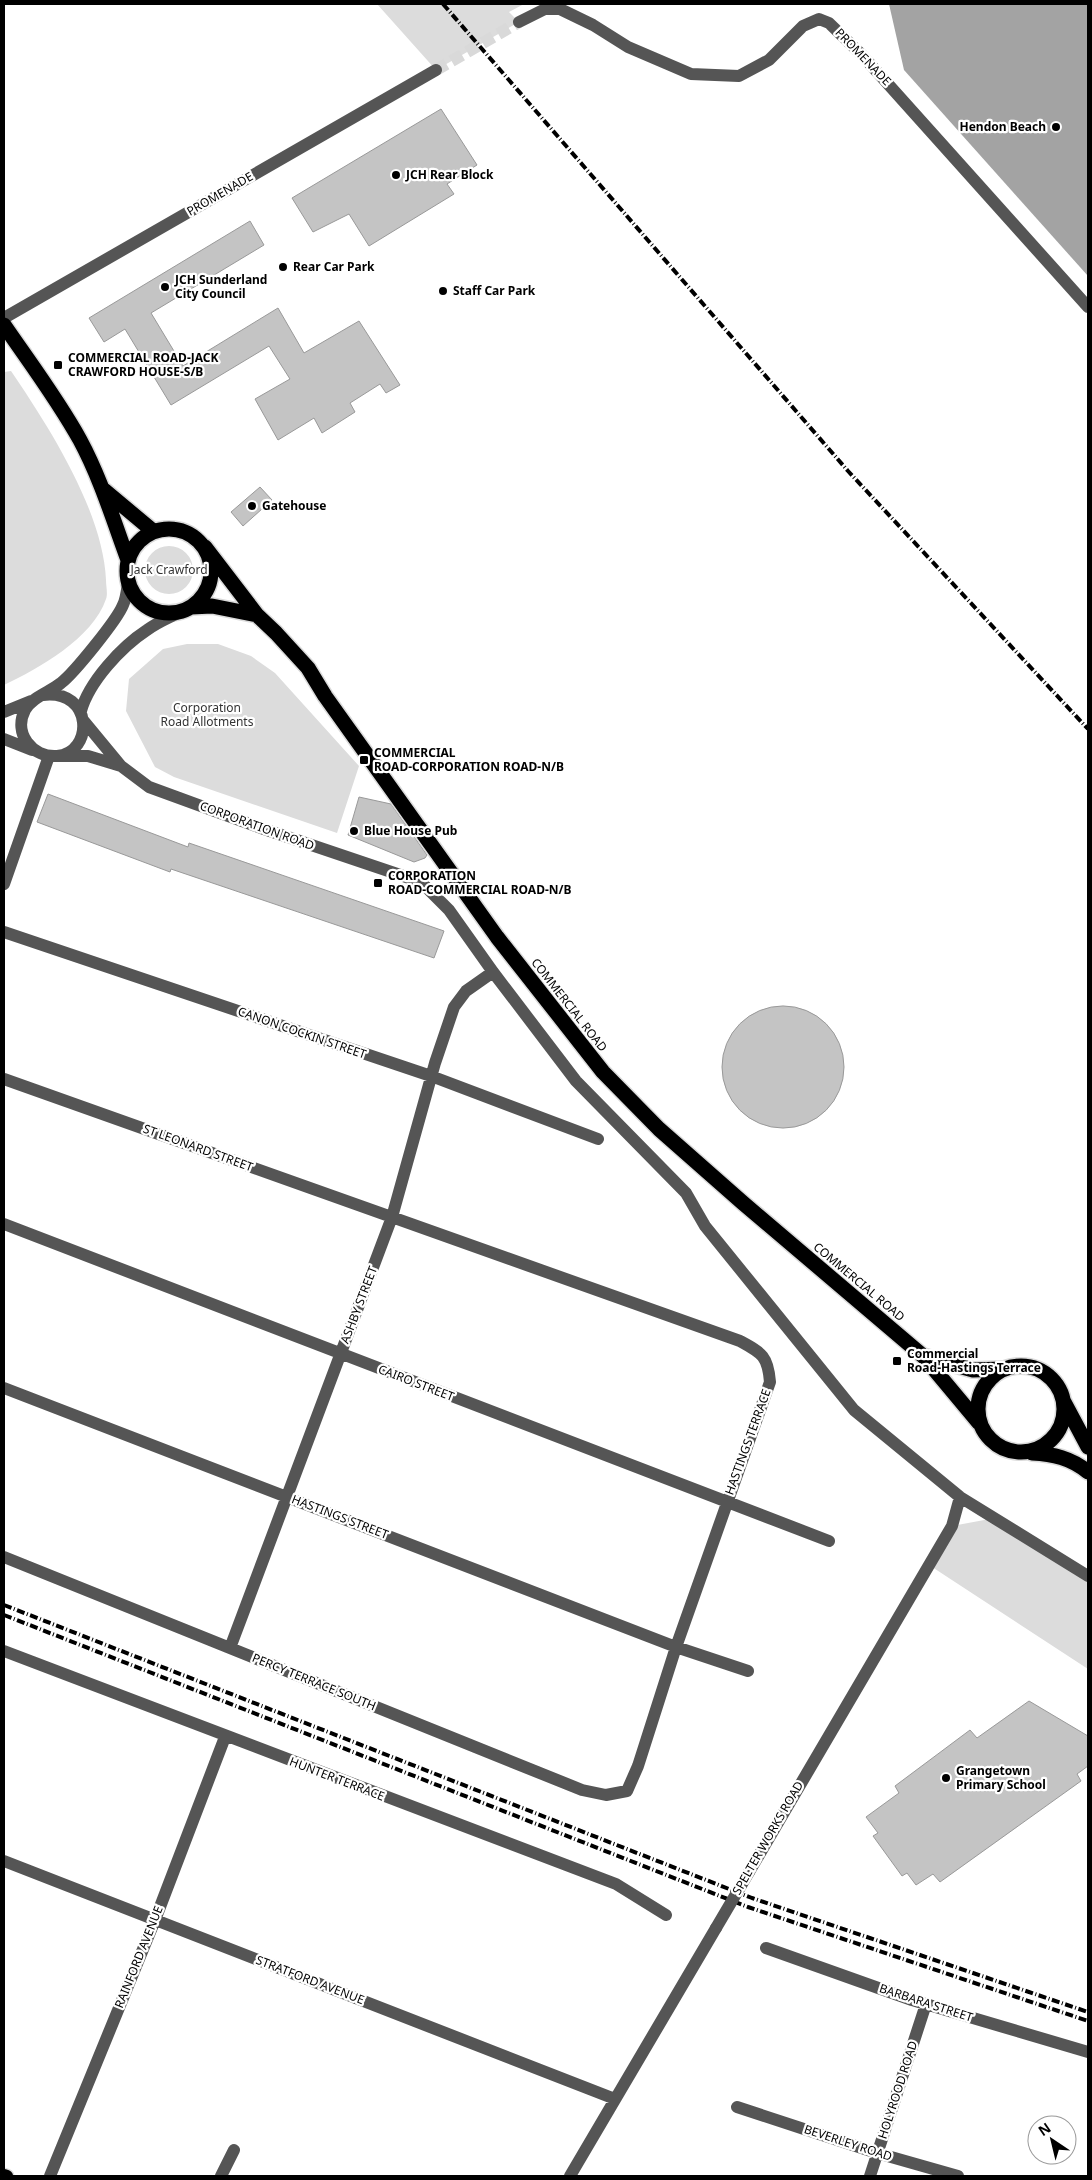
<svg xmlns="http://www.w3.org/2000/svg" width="1092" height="2180" viewBox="0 0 1092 2180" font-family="'Noto Sans',sans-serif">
  <rect width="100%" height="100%" fill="#fff"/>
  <path fill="#dcdcdc" d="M377,4H524L509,12L519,22L436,70Z
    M11,371C49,427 103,511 106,580C106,586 108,594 106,599C93,638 38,669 4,685V372Z
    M145 570a24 24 0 1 1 48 0a24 24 0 1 1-48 0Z
    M187,644H218L251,656L275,673L359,766L337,833L174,777L155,767L126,711L129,679L163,649Z
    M995,1518L1088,1576V1669L929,1565L952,1526Z"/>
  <path fill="#a3a3a3" d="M889,4H1088V276L904,70Z"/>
  <path fill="#c4c4c4" stroke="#999" d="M441,109L477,165L447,184L454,194L369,246L349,214L313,232L292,198Z
    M250,221L264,245L151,313L183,366L278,308L304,353L359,321L400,385L386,393L380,384L350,403L355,412L322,433L314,418L278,440L255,399L290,379L269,346L171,405L125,329L104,342L89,318Z
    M260,487L272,500L243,526L231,512Z
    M48,794L188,847L189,843L444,931L434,958L171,869L170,872L37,822Z
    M359,797L391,804L427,855L425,858L414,862L348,835Z
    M722 1067a61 61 0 1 1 122 0a61 61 0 1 1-122 0Z
    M1029,1701L1088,1736V1766L1077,1774L1081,1781L940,1882L933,1874L916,1885L907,1873L902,1876L873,1836L878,1833L866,1817L899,1793L895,1786L970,1730L977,1738Z"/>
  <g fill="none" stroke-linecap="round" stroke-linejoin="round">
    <path stroke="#d9d9d9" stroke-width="12" stroke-dasharray="12 6" stroke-linecap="butt" d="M436,70L519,22"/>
    <g stroke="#dbdbdb" stroke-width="15">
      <path id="major" d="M4,2175L7,2176"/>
    </g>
    <g stroke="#dbdbdb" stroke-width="18">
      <path id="highway" d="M4,325C30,363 58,400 80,440C100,477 113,519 128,560
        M104,490L153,531
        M127 571a42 42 0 1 1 84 0a42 42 0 1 1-84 0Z
        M205,547L257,615L276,633L308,668L325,696L497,937L603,1072L659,1129L743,1203L923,1356L979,1423
        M191,607L212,606L257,615
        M923,1356L973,1370L1002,1369
        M978 1409a43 43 0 1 1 86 0a43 43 0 1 1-86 0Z
        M1064,1402L1088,1447
        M1032,1453C1053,1454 1071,1458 1088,1472"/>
    </g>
    <path stroke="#555" stroke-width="12" d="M519,22L545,9H560L593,25L628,47L691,74L739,76L769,60L803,26L819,19L829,23L862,55L1088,307
      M4,318L436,70
      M43,695C94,689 94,753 57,756C32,758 13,733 25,710C32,697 50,692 61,683C74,673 117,620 123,605C126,599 127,590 128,583
      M81,711C89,682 121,647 147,630C156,623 168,618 178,613
      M4,712L31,701
      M83,720L121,766L149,787L264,829L421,882L449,910L493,972L576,1081L686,1193L705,1226L854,1410L960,1497L1088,1576
      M4,739L32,750
      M60,756H88L121,766
      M4,884L49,756
      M4,932L431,1076L598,1139
      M4,1079L740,1341C762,1353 768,1356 770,1382L676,1647L638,1766L627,1791L606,1795L582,1790L4,1557
      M4,1224L829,1541
      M4,1388L676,1647L748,1671
      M230,1648L392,1217L435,1063L454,1007L466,991L493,972
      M4,1651L616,1884L666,1915
      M4,1861L615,2099
      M749,1872L952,1526L960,1497
      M766,1948L912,2000L1088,2052
      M737,2107L877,2153L958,2176
      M50,2176L155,1920L225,1737
      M221,2176L234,2150
      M570,2176L716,1928
      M870,2176L926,2004"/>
    <use href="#major" stroke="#000" stroke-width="12"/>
    <use href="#highway" stroke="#000" stroke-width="15"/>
    <path stroke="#000" stroke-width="4" stroke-dasharray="8 2.5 1 2.5" stroke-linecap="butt" d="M443,4L848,471L1088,729
      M4,1605L752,1898L1088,2012
      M4,1615L748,1907L1088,2021"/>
    <path stroke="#555" stroke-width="12" d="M716,1928L749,1872"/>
  </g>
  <g fill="#000" stroke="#fff" stroke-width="2">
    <circle cx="1056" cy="127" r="5"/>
    <circle cx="396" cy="175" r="5"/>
    <circle cx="283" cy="267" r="5"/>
    <circle cx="165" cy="287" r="5"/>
    <circle cx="443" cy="291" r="5"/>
    <rect x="53" y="360" width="10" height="10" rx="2.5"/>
    <circle cx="252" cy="506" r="5"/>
    <rect x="359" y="755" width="10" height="10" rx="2.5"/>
    <circle cx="354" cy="831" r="5"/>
    <rect x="373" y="878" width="10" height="10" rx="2.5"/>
    <rect x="892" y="1356" width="10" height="10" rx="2.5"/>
    <circle cx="946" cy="1778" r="5"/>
  </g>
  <g text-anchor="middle" stroke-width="4.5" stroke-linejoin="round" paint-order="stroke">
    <g font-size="12" fill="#000" stroke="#fff">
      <text transform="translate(863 57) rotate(46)" y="4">PROMENADE</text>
      <text transform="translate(220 194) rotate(-30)" y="4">PROMENADE</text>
      <text transform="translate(257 826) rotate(20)" y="4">CORPORATION ROAD</text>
      <text transform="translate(569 1005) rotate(52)" y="4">COMMERCIAL ROAD</text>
      <text transform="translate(302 1033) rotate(19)" y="4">CANON COCKIN STREET</text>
      <text transform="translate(198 1148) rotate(20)" y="4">ST LEONARD STREET</text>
      <text transform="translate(859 1282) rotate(40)" y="4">COMMERCIAL ROAD</text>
      <text transform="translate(359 1305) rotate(-69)" y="4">ASHBY STREET</text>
      <text transform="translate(416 1383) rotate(21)" y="4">CAIRO STREET</text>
      <text transform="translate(748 1442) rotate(-70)" y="4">HASTINGS TERRACE</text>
      <text transform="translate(340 1517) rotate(21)" y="4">HASTINGS STREET</text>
      <text transform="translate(314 1682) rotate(22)" y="4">PERCY TERRACE SOUTH</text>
      <text transform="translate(337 1779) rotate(21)" y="4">HUNTER TERRACE</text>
      <text transform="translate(768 1838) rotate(-60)" y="4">SPELTER WORKS ROAD</text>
      <text transform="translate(139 1957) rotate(-68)" y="4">RAINFORD AVENUE</text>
      <text transform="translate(310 1980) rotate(21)" y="4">STRATFORD AVENUE</text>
      <text transform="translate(926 2003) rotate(18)" y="4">BARBARA STREET</text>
      <text transform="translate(898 2090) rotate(-72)" y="4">HOLYROOD ROAD</text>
      <text transform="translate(848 2143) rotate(18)" y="4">BEVERLEY ROAD</text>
    </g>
    <g font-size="12" font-weight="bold" fill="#000" stroke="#fff" text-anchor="start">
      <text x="1046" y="131" text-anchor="end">Hendon Beach</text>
      <text x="406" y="179">JCH Rear Block</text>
      <text x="293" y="271">Rear Car Park</text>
      <text x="175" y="284">JCH Sunderland<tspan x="175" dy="14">City Council</tspan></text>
      <text x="453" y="295">Staff Car Park</text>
      <text x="68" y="362">COMMERCIAL ROAD-JACK<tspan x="68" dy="14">CRAWFORD HOUSE-S/B</tspan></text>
      <text x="262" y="510">Gatehouse</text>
      <text x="374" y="757">COMMERCIAL<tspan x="374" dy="14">ROAD-CORPORATION ROAD-N/B</tspan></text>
      <text x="364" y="835">Blue House Pub</text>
      <text x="388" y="880">CORPORATION<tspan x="388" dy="14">ROAD-COMMERCIAL ROAD-N/B</tspan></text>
      <text x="907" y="1358">Commercial<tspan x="907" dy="14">Road-Hastings Terrace</tspan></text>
      <text x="956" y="1775">Grangetown<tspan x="956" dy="14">Primary School</tspan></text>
    </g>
    <g font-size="12" fill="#333" stroke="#fff">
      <text x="169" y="574">Jack Crawford</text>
      <text x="207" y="712">Corporation<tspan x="207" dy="14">Road Allotments</tspan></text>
    </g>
  </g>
  <rect width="1092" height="2180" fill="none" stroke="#000000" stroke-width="10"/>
  <g transform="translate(1052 2140) rotate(325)"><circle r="24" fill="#ffffff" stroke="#999999"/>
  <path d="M0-4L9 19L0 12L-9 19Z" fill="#000000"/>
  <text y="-8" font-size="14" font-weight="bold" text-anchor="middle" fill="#000000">N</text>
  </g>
</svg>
